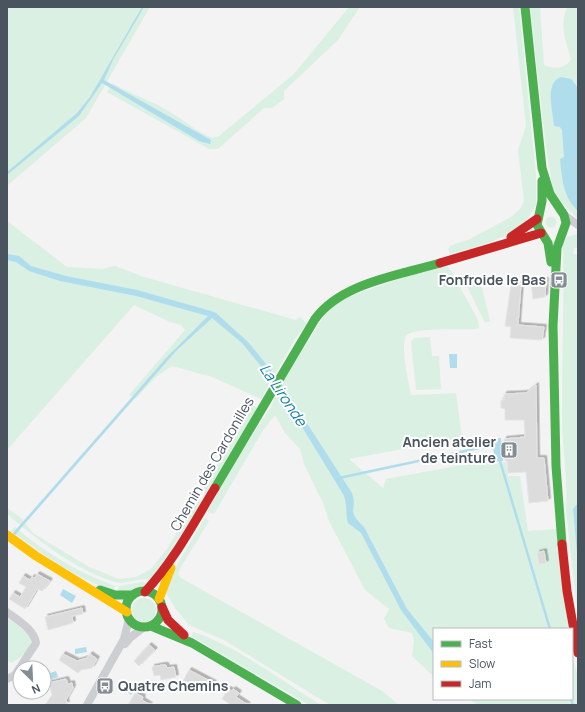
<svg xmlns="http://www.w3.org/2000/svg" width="585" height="712" viewBox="0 0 585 712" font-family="Manrope,sans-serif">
  <defs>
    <filter id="shadow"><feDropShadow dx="2.5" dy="-2.5" stdDeviation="0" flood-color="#0004"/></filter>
  </defs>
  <rect width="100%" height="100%" fill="#f3f3f3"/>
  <path fill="#d9f0e3" d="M7,7H150L86,118L7,186Z
    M349,7H360L338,40L284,91V99L272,108H264L218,149H209L107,92L112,83C132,95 154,101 173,114C187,122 198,133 213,138L219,136L294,74Z
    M513,7H519L536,175V205L528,218L514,232L488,243L450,254L448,250L450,246L470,239L511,217L520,209L524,201L518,150L526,126Z
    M530,7H540L544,65C554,69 564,69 571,60C566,39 559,28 567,7H578V219L562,203L553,191L545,139Z
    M545.5 222a5.5 5.5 0 1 1 11 0a5.5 5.5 0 1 1-11 0Z
    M7,221L67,267L103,269L115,266L144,277L296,320L300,317L307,324L295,339L261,399L212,377L172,366L157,376L136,398L129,395L185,330L181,325L170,322L134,305L7,450Z
    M578,234V248H574L573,254L578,255V618L566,510C568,481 563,451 562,421C562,362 564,303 563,244L567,237Z
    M445,263L452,272L478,320L479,328L474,329C461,330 416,327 407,335C399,342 409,384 411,395L456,393L462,438L349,459L383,488L386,479L473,463V459L487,456L490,465L506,462L508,476H520L528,531L557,529L568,629H434V677L412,656L414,641L412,633L389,628L384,619L389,609L365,590L329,521L323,503L304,464L300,449L285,433L275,415L262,432L214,514L207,512L241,452L271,407L276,394L293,365L333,302Z
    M461,274L481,283L490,321L485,323Z
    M430,337L432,356H439L441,389L416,390L411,342L414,338Z
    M252,404L257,408L206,494L202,491Z
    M197,499L202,502L151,580C139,577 127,585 115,582C75,570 38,540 7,514V508L21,518L33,533L89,567L119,579L136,577L151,569L167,549Z
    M205,518L209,521L181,567L178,574L181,578L382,691L399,705H330L224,640L189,625L175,608L165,591L175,568Z
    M15,527C44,552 79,573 115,586L114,591C78,580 41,553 11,531Z
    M142,582L146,583L145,588L134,591L118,592L119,586Z
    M132 610a12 12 0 1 1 24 0a12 12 0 1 1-24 0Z
    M7,617L31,636C32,650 22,657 11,663L7,660Z
    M193,632C239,647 280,680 321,705H309L191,636Z
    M572,656L578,677V705H478L469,699H572Z"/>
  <path fill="#b0ddec" d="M142,7H144L113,60L104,80L211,140L210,144L199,141L102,83L79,116L7,175V172L77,113L90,97Z
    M561,77L571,79L578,88V211C563,197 562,179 560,159L564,157L562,130L560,127L554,126C553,111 544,83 561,77Z
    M7,254L19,256L31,266L66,276L137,290L211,311L216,313L248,342L279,380L352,493C358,511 345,509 364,527L407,609L434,642V654L401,610L361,533L348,523C345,513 348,503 343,494L288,404L260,365L242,343L212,318L176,351L15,535L13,533L167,357L208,316L136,296L60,281L29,271L16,262L7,260Z
    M449,354H457V368H450Z
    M501,438L503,461L495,462L492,439Z
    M578,503V564L573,509Z
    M63,589L76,596L72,603L60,595Z
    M86,647L87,652L75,654V649Z
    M56,671L58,677L46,681L44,675Z
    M126,683L135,689L131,695L123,688Z"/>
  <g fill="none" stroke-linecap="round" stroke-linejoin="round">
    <path stroke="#b0ddec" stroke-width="2.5" d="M500,461L550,629
      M339,478L493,445
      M571,699L573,705"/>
  </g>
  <path fill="#dcdcdd" stroke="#e4e5e6" filter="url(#shadow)" d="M546,280L545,297L533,299L531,282Z
    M521,284L518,325L544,327L542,340L510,338L511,327L505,326L511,285Z
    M536,385L537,458H544L548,501L529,503L526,472L508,473L507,461H505L504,439L525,437L524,420H505V409L501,408V400H504V394L526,393Z
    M544,551L546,563L539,564L537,553Z
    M37,574L50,581L42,591L37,589L25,609L9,599L13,593L20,597L26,587L19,583L23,576L30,580L32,577L35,578Z
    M82,608L83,614L72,616L73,623L48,630L45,617Z
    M149,645L155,650L139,666L134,661Z
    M63,654L77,661L87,658L90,654L97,659L92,668L81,670L78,673L59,660Z
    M162,665H166L167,668L174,667L176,677L161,680L160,675L154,676L152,667Z
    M189,670L214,683L208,693L192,683L191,685L183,681Z
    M66,679L68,684L72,683L73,688L66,700L67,704L45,705L52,695L49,683Z
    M228,689L232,691L233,689L239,693L236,697L248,705H231L222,699Z
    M135,693L143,697L142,700L150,705H128Z"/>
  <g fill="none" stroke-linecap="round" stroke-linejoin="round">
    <path stroke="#ccced1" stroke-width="8" d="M564,215L578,225
      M7,612C17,620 34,629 36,643L15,675L7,679
      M125,644L131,637L144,627
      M87,705L124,639L129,619"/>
    <path stroke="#4caf50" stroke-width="9" d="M525,7L542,168L550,194L564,215L566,223L557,248L553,326L556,466L562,544
      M542,181V201L537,225L548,243L551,262
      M215,488L315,319C341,283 399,275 440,263
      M100,590L115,595H133
      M126 609a18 18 0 1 1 36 0a18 18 0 1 1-36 0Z
      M151,626L192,643L297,705"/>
    <path stroke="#ffc107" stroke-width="9" d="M7,535L36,556L127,612
      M159,599L171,568"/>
    <path stroke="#c62828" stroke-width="9" d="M511,237L537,219
      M440,263L541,233
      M562,544L567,591L578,653
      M145,592C174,561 193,524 215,488
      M162,607L168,620L184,635"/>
  </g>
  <defs>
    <g id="bus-square" transform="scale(0.9)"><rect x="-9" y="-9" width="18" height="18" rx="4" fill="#858c93" stroke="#fff"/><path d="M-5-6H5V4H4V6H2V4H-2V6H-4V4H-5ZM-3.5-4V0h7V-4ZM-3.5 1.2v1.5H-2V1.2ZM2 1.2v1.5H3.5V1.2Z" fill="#fff"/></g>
    <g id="building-square" transform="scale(0.9)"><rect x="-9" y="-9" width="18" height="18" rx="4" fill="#858c93" stroke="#fff"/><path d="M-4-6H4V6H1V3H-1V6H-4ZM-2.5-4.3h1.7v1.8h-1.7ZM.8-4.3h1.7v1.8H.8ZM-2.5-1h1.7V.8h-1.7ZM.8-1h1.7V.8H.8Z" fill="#fff"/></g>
  </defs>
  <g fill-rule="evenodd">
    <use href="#bus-square" x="559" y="280"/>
    <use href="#building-square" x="509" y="450"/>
    <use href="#bus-square" x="105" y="686"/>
  </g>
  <g text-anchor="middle" stroke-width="4" stroke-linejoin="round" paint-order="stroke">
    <g font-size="14" font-weight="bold" fill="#4a545f" stroke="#fff" text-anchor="end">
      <text x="546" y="285">Fonfroide le Bas</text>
      <text x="496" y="447">Ancien atelier<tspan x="496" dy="16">de teinture</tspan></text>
      <text x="118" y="691" text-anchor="start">Quatre Chemins</text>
    </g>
    <g font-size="14" fill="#4a545f" stroke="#fff">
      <text transform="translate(212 464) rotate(-60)" y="5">Chemin des Cardonilles</text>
    </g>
    <g font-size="15" font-style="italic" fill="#137da1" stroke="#fff">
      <text transform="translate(283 395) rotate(56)" y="5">La Lironde</text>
    </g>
  </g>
  <rect width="585" height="712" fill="none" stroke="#4a545f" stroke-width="16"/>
  <rect x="433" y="628" width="140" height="72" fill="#ffffff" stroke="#b7bbbf"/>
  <rect x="441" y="641" width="20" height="6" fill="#4caf50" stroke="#b7bbbf"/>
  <text x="469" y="648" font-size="12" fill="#4a545f">Fast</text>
  <rect x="441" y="661" width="20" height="6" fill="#ffc107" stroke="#b7bbbf"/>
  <text x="469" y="668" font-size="12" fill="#4a545f">Slow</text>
  <rect x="441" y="681" width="20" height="6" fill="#c62828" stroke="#b7bbbf"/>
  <text x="469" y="688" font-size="12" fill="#4a545f">Jam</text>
  <g transform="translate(32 680) rotate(156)"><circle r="19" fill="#ffffff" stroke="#b7bbbf"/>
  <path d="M0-3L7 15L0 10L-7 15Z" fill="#858c93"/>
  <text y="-6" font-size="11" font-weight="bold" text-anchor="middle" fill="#4a545f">N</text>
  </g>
</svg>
